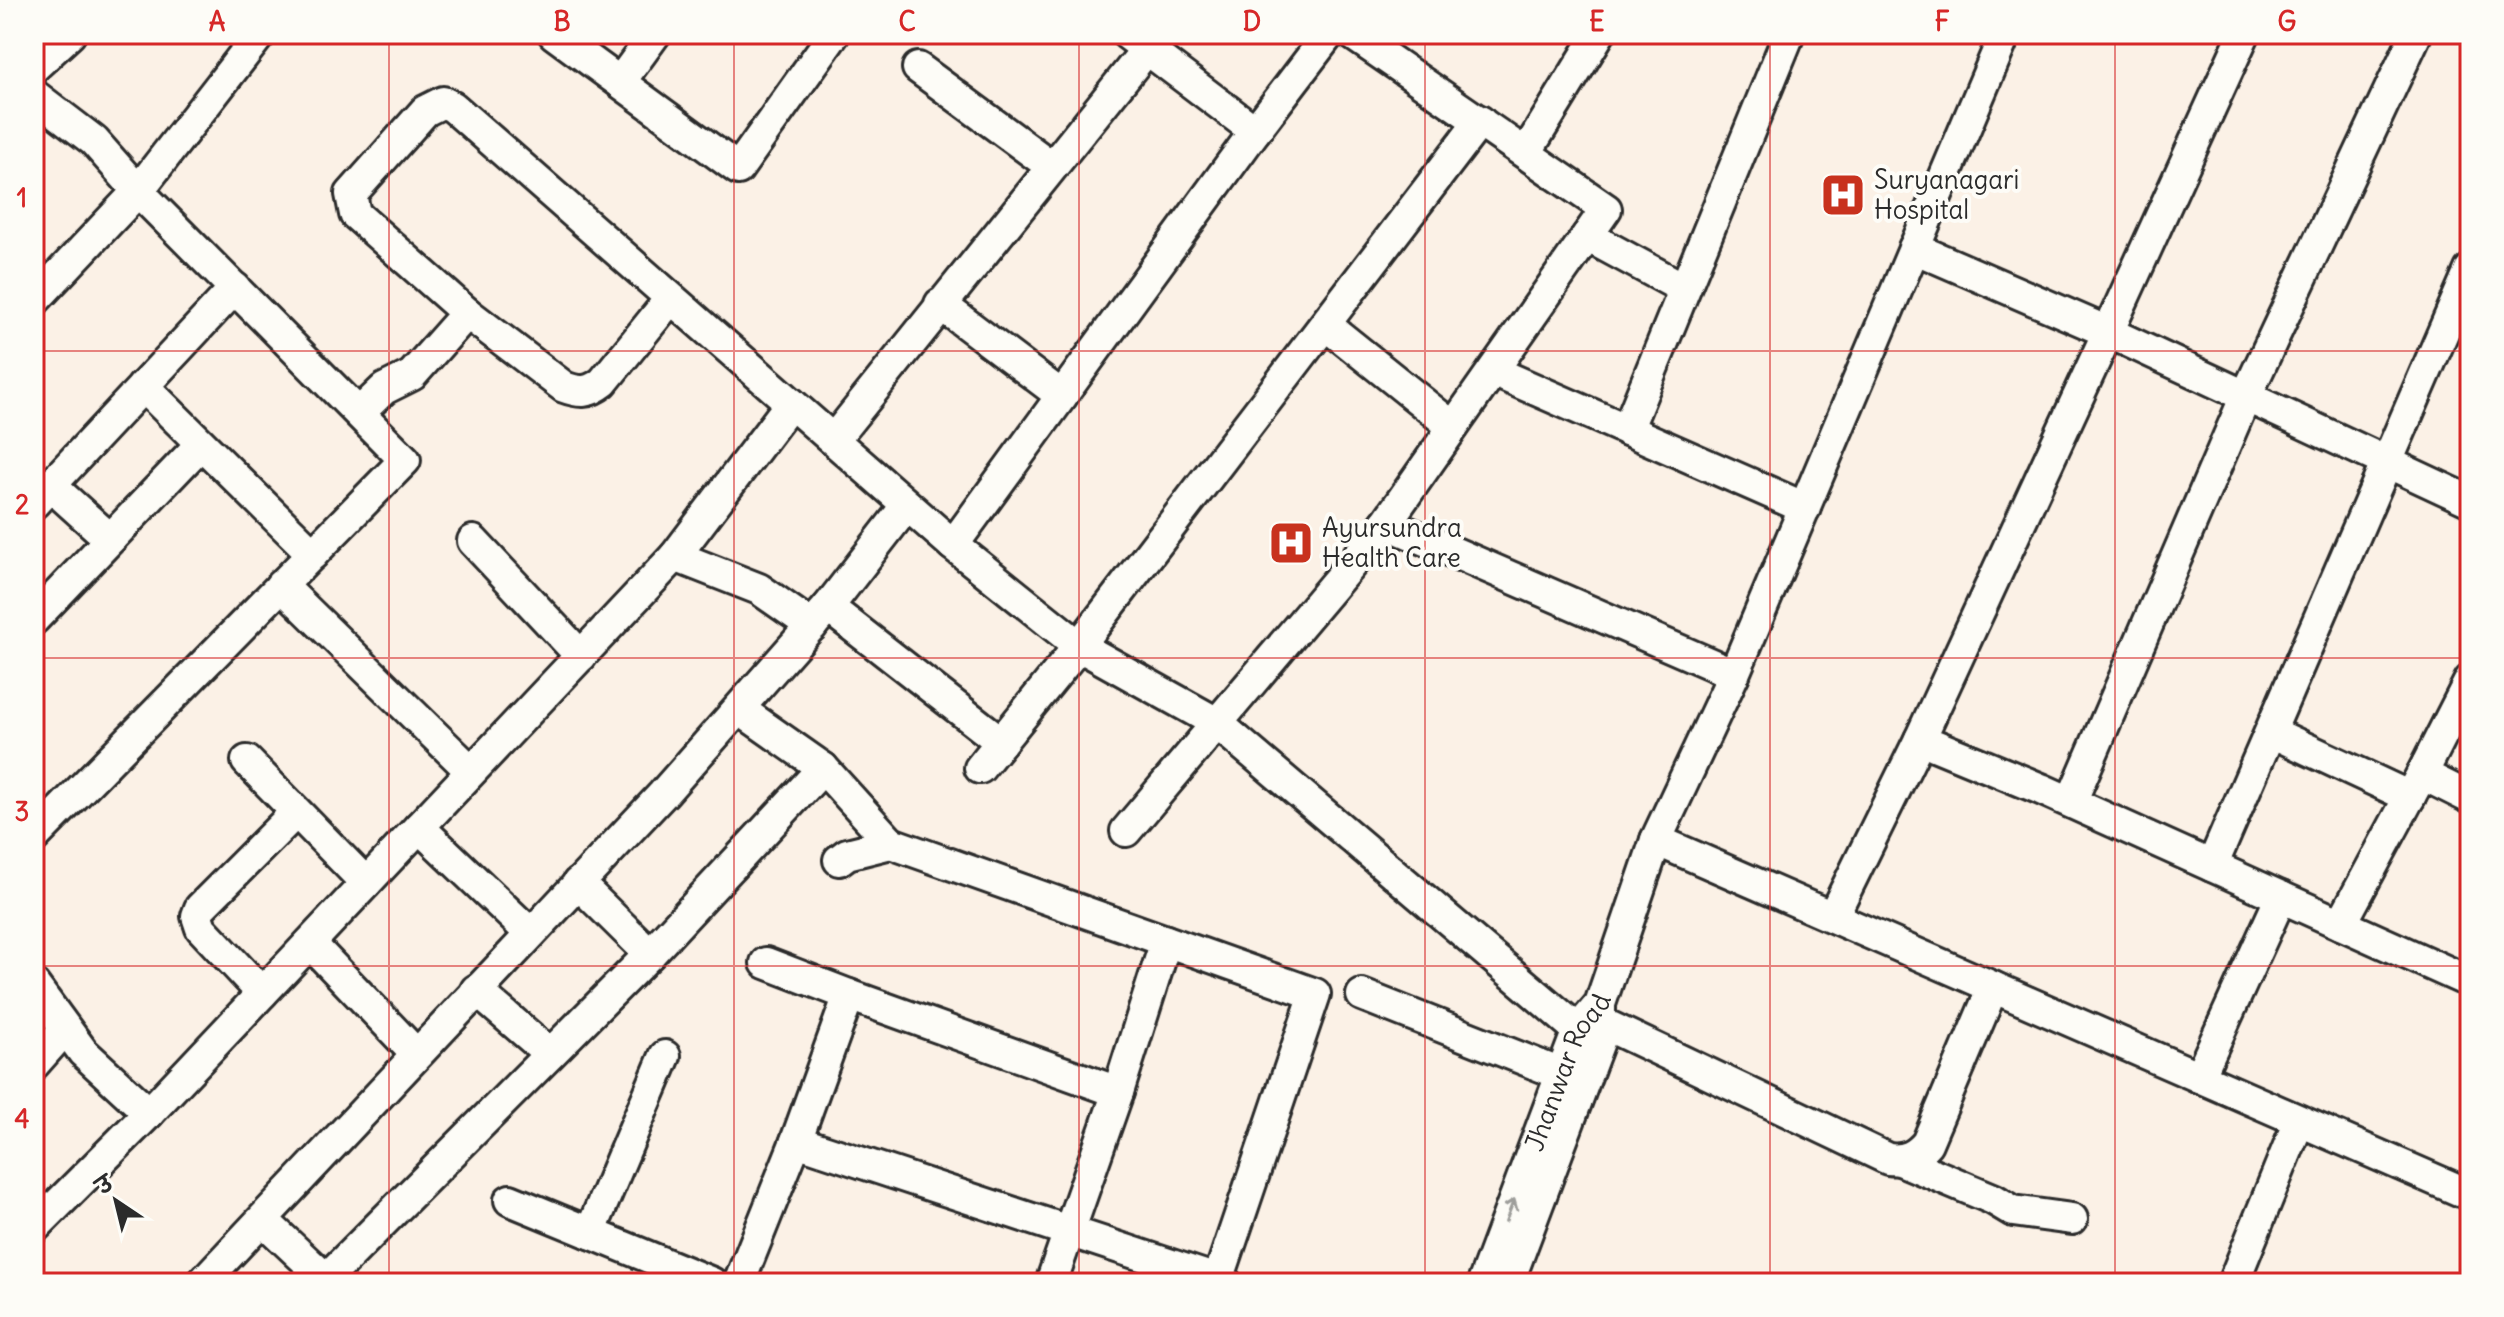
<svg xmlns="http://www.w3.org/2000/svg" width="2504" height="1317" viewBox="0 0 2504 1317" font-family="Delius,'Playpen Sans Deva',sans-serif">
  <rect width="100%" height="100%" fill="#fbf1e6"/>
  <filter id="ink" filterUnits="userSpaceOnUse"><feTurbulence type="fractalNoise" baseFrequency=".0125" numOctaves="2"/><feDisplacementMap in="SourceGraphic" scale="16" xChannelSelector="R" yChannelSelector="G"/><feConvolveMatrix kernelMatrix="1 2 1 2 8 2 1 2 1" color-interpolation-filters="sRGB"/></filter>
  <g filter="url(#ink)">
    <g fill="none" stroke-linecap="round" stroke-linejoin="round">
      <g stroke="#2b2b2b" stroke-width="36">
        <g id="minor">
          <path d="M554,34L738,169L834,34"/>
          <path d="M2244,34L2108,332L2470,501"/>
          <path d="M34,67L70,34"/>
          <path d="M918,68L1051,166"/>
          <path d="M620,82L655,34"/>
          <path d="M34,95L94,141L138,191L405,460L34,837"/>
          <path d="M1255,131L1329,34"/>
          <path d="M1526,153L1599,34"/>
          <path d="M1587,236L1683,288"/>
          <path d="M1914,248L2108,332L1920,739"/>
          <path d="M34,301L138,191L260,34"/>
          <path d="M940,304L1062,396"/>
          <path d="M1326,325L1453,427"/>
          <path d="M1493,371L1805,508"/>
          <path d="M143,386L313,554"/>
          <path d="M791,403L953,545L1255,131L1127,34"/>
          <path d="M359,413L384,389L412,375L467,313"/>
          <path d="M1627,430L1789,34"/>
          <path d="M834,439L1147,49"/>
          <path d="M50,485L110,539"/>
          <path d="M34,503L235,288"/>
          <path d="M1386,523L1734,674"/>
          <path d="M473,541L581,656"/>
          <path d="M953,545L1079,646L1217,723L1578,1030"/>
          <path d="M675,556L759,589L812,626"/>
          <path d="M281,585L471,771"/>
          <path d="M828,607L1001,742"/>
          <path d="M34,619L201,444"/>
          <path d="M739,709L823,768L891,843L847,854L839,860"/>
          <path d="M2271,732L2410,797"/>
          <path d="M247,761L366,883"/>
          <path d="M980,768L1079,646L1480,121"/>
          <path d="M2422,774L2470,680"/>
          <path d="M2071,802L2246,396L2416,34"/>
          <path d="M419,827L530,933"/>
          <path d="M1126,831L1386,523L1606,209L1352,34"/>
          <path d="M1656,840L2470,1195"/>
          <path d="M891,843L1315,994L1217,1283"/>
          <path d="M2212,866L2470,270"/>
          <path d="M578,883L650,954"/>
          <path d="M1833,916L1920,739L2041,789L2341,924L2422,774L2470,798"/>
          <path d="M2341,924L2470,982"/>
          <path d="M310,943L416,1054"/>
          <path d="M766,963L849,995"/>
          <path d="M34,985L83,1052L149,1113L34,1228"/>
          <path d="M476,990L550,1054"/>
          <path d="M262,993L201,928L197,916L200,908L296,812"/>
          <path d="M1362,995L1561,1074"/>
          <path d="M1602,1023L1888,1159C1906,1161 1916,1156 1927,1143L1993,987"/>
          <path d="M34,1064L65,1029"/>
          <path d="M2199,1077L2281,897"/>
          <path d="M1118,1092L1166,941"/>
          <path d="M149,1113L675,556L791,403L453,107L443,102L425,111L351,194L355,214L467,313L564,387C580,393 589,393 603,382L671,298"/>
          <path d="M796,1141L849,995L1118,1092L1051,1283"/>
          <path d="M1900,1160L1993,1199L2013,1211L2072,1219"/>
          <path d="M510,1200L712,1283"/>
          <path d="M263,1220L330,1283"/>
          <path d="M590,1233L665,1056"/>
          <path d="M326,1279L650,954L823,768"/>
          <path d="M202,1283L663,794L828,607L907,505"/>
          <path d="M739,1283L796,1141L1226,1283"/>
          <path id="s1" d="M1483,1283L1578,1030L1600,1004L1656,840L1734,674L2005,34"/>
          <path d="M1508,1283L1600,1039V1006"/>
          <path d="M2233,1283L2299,1121"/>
        </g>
      </g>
      <use href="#minor" stroke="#fdfcf7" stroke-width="30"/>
    </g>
    <defs><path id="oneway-shaft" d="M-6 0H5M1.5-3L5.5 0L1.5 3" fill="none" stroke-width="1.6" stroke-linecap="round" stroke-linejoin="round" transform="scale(2)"/></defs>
    <use stroke="#9e9e9b" href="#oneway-shaft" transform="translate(1510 1210) rotate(-69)"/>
  </g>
  <path fill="none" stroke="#d62828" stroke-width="2" stroke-opacity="0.55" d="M389,34V1283M734,34V1283M1079,34V1283M1425,34V1283M1770,34V1283M2115,34V1283M34,351H2470M34,658H2470M34,966H2470"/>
  <defs>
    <g id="hospital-square" transform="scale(2.3)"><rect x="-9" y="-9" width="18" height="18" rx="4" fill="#c8321e" stroke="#fdfcf7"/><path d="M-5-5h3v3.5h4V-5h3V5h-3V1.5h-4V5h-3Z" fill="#fff"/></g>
  </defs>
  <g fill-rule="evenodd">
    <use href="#hospital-square" x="1843" y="195"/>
    <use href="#hospital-square" x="1291" y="543"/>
  </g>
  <g text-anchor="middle" stroke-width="8" stroke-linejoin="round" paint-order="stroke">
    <g font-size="26" fill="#2b2b2b" stroke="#fdfcf7" text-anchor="start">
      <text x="1874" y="189">Suryanagari<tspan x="1874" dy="30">Hospital</tspan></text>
      <text x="1322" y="537">Ayursundra<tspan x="1322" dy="30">Health Care</tspan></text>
    </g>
    <g font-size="26" fill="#2b2b2b" stroke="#fdfcf7">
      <text dy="9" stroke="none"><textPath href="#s1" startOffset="228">Jhanwar Road</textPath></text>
    </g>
  </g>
  <rect width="2504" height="1317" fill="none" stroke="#fdfcf7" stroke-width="88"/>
  <g transform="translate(116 1201) rotate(325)" stroke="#fdfcf7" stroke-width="6" paint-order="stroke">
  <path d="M0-6L14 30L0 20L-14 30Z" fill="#2b2b2b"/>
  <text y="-12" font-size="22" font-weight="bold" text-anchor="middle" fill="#2b2b2b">उ</text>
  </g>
  <rect x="44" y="44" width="2416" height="1229" fill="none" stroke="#d62828" stroke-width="3"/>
  <g font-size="26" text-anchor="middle" font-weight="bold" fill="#d62828">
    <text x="217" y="31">A</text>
    <text x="562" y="31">B</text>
    <text x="907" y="31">C</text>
    <text x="1252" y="31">D</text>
    <text x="1597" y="31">E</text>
    <text x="1942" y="31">F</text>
    <text x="2287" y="31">G</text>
    <text x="22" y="207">1</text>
    <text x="22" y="514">2</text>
    <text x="22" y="821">3</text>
    <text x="22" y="1128">4</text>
  </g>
</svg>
